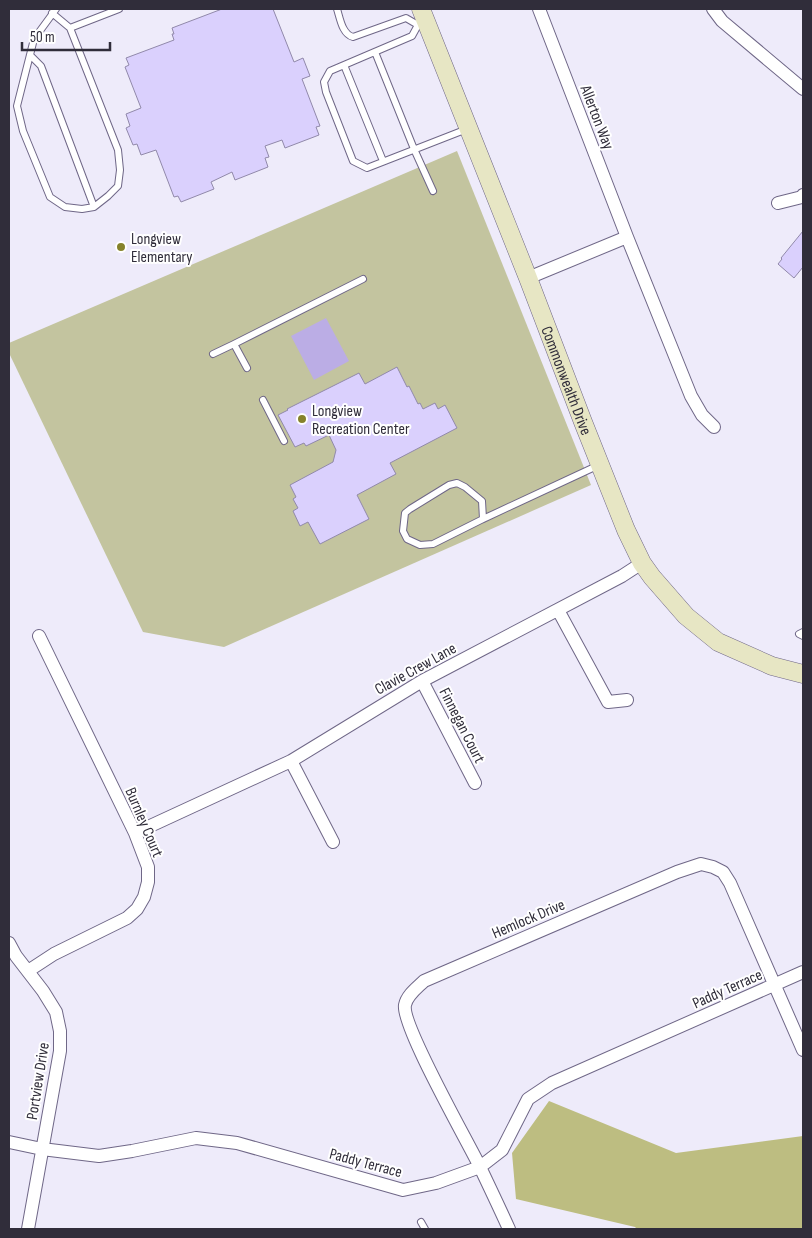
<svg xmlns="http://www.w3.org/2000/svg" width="812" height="1238" viewBox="0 0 812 1238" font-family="'Sofia Sans Condensed',sans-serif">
  <rect width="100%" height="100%" fill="#eeebfa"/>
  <path fill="#c3c49f" d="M457,151L591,485L224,647L143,632L9,353V343Z"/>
  <path fill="#bdbd81" d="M549,1101L676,1153L803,1136V1229H637L635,1227L516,1199L512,1153Z"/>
  <path fill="#bbade5" d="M326,318L349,361L314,380L291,336Z"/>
  <path fill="#dad0fd" stroke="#9189aa" d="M222,9H273L294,62L303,58L310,76L302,79L320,126L316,127L319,135L285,148L282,140L265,146L269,157L265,158L268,167L235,180L232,172L211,182L214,189L181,202L178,196L174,197L156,150L141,155L137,144L133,145L126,128L130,126L126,114L141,108L125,67L129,65L126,58L174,40L172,34H174L172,28Z
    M803,231V267L794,278L778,264L782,259L781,258Z
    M397,367L407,387L409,386L418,404L420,403L423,409L435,403L438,409L445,405L457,428L390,463L396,474L357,495L369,519L320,544L308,522L300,526L293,511L298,508L293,499L296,497L290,485L333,462L336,450L329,435L306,446L304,443L295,447L278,415L288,410L287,409L359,373L365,384Z"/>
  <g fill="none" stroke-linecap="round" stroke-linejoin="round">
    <g stroke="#6f6787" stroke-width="8">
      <path id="lane" d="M337,9C340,18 342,34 353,37L406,18L418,25
        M52,13L70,28L118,150L120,170L118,186L108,196L94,207L82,209L65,207L50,197L23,131L17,106L34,39L56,9
        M425,21L418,25L412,36L330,71L324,82L326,92L353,161L367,168L467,129
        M70,28L119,9
        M375,52L414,149L433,191
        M30,55L41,66L94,207
        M344,65L383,161
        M213,354L234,344
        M247,368L234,344L363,279
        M263,400L284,441
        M457,483L465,487L482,501L483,519L433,544L420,545L407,539L403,531L405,513L410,509L449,485Z
        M483,519L599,465
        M803,632L799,634L803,636
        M421,1222L425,1229"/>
    </g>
    <g stroke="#6f6787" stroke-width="14">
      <path id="street" d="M539,9L627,237L691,396L702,415L714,427
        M713,9L722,21L803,89
        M778,203L802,197L803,195
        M528,278L627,237
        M558,610L608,702L627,700
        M422,681L475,783
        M291,761L333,842
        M135,833L291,761L422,681L622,576L642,563
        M9,943L16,956L43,991L56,1012L60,1031V1051L28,1229
        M28,971L54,954L127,918L137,909L144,897L148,882V867L135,833L39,636
        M9,1142L42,1149L99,1156L132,1151L196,1138L237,1143L403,1190L436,1183L480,1167L502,1150L528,1099L552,1083L803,972
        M509,1229C500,1209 490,1188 480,1167C468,1142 401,1025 405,1005C407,995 417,988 424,981L677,872L701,864L713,867L723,872L730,883L803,1050"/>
    </g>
    <g stroke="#6f6787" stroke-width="19">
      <g id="secondary">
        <path id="s1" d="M421,9L528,278L583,422L626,530L642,563L652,577L686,616L718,642L772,666L803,674"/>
      </g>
    </g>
    <use href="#lane" stroke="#fff" stroke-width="6"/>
    <use href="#street" stroke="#fff" stroke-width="12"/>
    <use href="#secondary" stroke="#e7e6c4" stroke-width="18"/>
  </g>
  <g fill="#85822b" stroke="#fff" stroke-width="2">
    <circle cx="121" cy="247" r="5"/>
    <circle cx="302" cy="419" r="5"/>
  </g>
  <g text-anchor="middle" stroke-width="4" stroke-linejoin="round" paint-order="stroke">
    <g font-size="16" fill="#302d3a" stroke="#fff">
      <text transform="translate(598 117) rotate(69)" y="6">Allerton Way</text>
      <text dy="6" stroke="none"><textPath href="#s1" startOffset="399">Commonwealth Drive</textPath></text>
      <text transform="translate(415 668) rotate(-29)" y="6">Clavie Crew Lane</text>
      <text transform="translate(463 725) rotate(63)" y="6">Finnegan Court</text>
      <text transform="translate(145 822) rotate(67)" y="6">Burnley Court</text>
      <text transform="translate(528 918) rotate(-23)" y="6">Hemlock Drive</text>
      <text transform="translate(727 988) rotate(-24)" y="6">Paddy Terrace</text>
      <text transform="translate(37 1081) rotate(-81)" y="6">Portview Drive</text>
      <text transform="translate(366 1162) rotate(15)" y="6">Paddy Terrace</text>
    </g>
    <g font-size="16" fill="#302d3a" stroke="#fff" text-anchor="start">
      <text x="131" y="244">Longview<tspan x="131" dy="18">Elementary</tspan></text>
      <text x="312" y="416">Longview<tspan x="312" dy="18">Recreation Center</tspan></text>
    </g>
  </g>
  <rect width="812" height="1238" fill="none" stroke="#302d3a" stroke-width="20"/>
  <path d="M22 42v8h88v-8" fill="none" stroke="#302d3a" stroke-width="2.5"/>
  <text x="30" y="42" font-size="15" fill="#302d3a" stroke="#ffffff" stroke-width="4" paint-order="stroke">50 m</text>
</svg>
